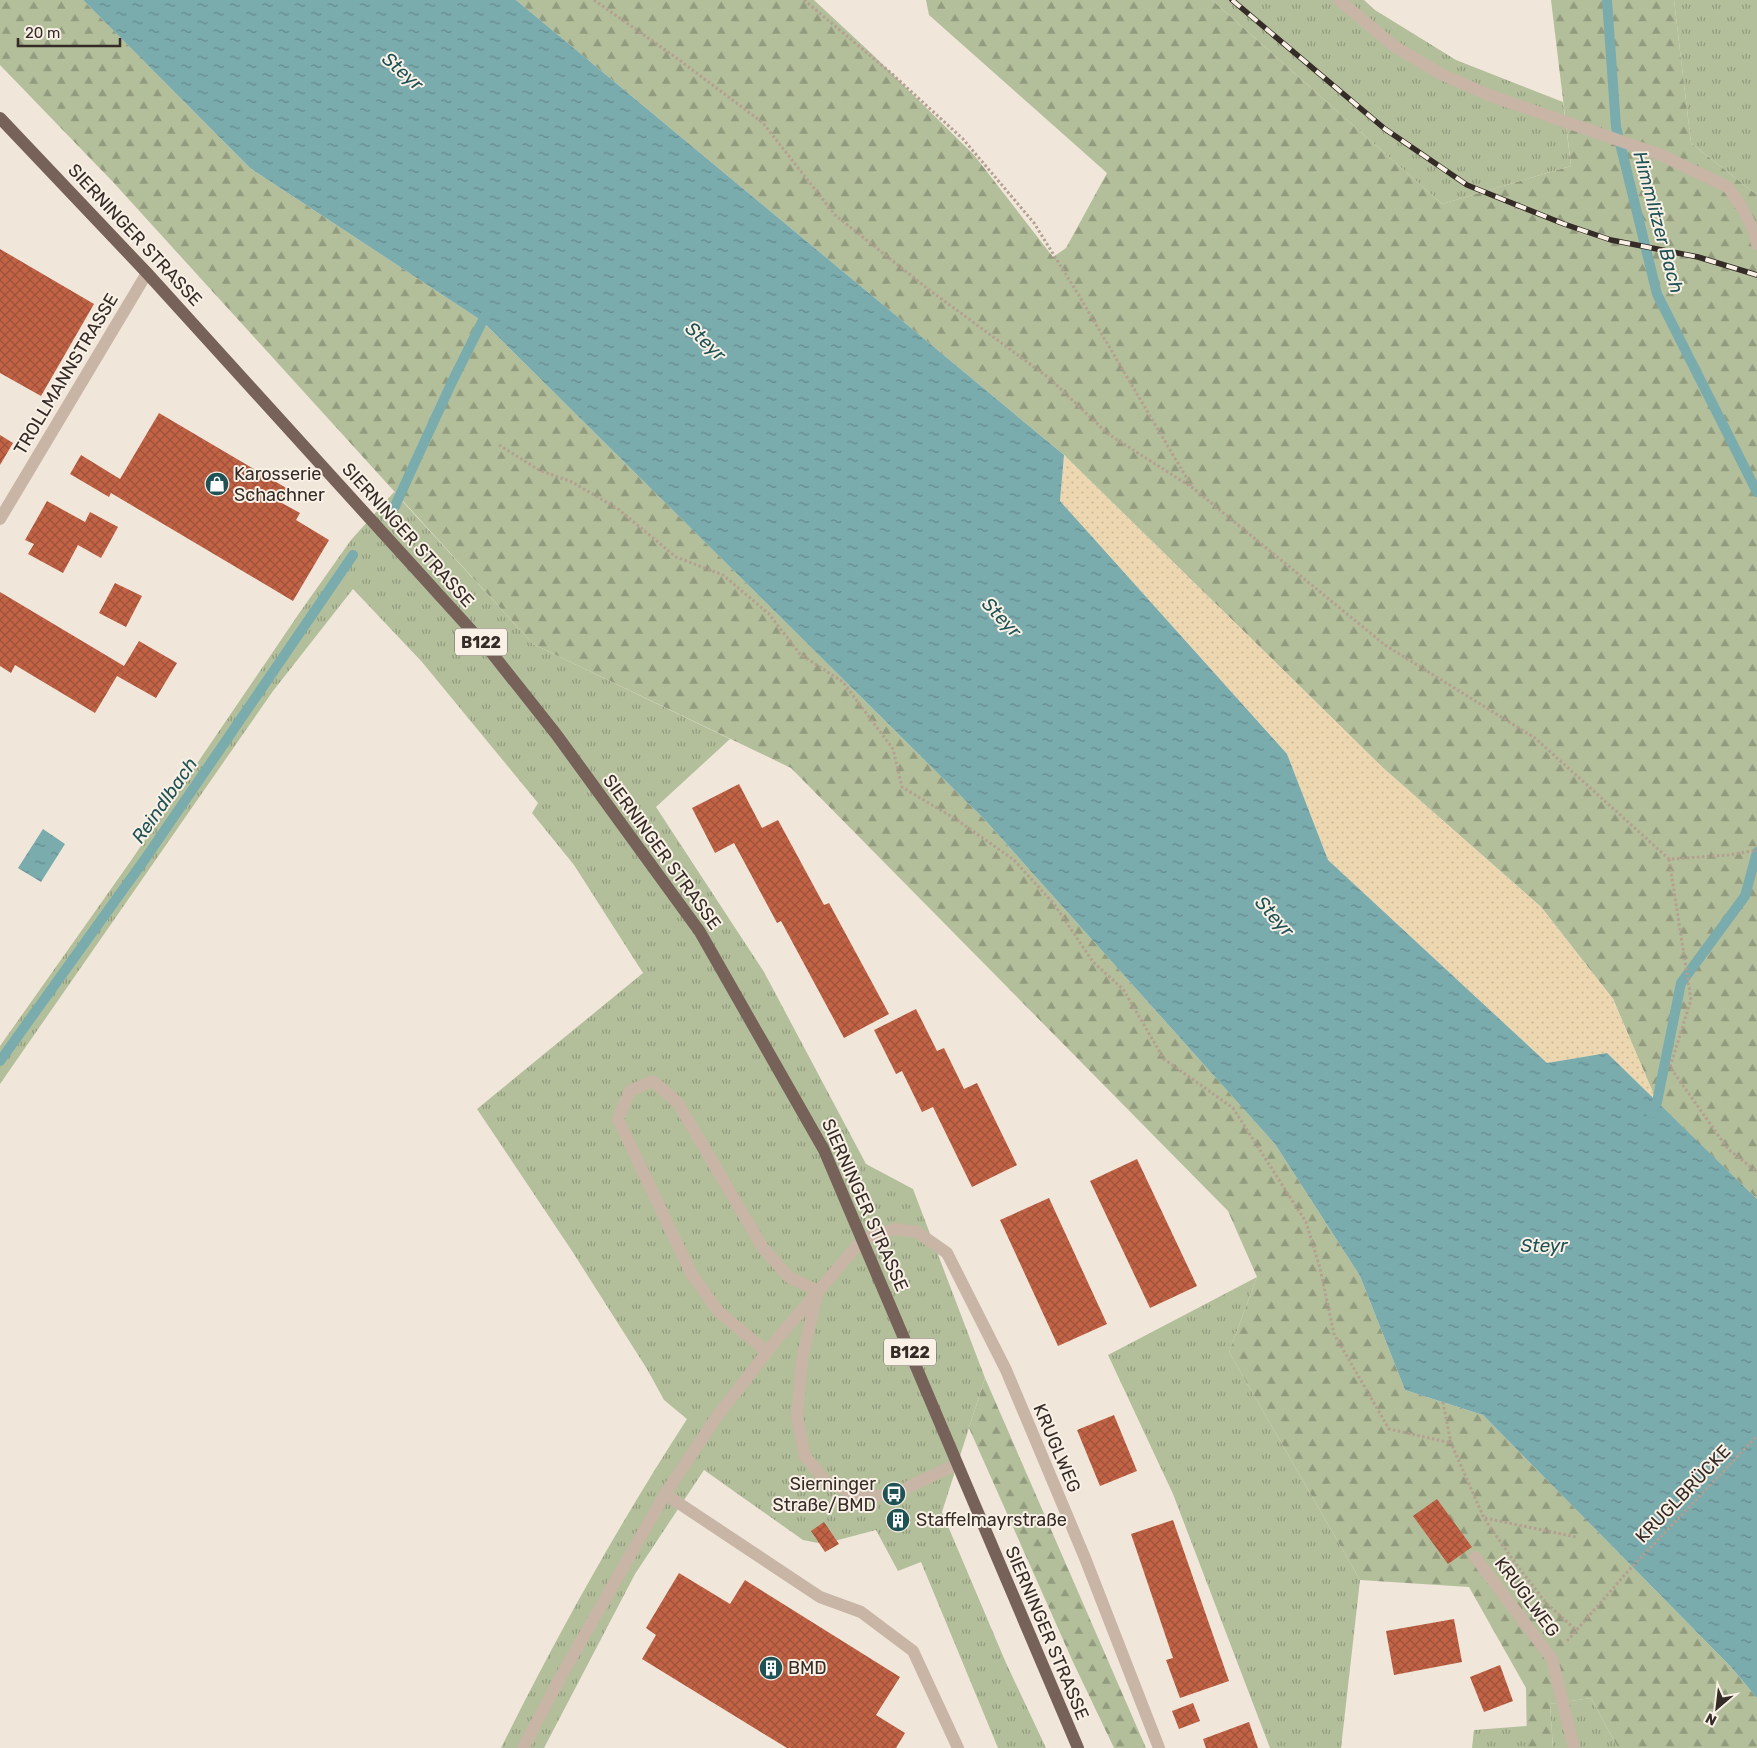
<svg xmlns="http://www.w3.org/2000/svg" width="1757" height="1748" viewBox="0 0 1757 1748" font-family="Rubik,sans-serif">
  <defs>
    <pattern id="grass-tufts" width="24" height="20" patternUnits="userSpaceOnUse" patternTransform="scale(1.25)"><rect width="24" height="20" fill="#b3bf9b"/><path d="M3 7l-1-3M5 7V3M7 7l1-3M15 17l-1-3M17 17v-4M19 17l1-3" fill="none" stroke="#929b7e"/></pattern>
    <pattern id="forest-firs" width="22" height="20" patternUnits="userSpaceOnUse" patternTransform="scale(1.25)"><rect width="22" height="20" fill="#b3bf9b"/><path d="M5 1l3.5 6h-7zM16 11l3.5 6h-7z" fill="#929b7e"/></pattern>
    <pattern id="sand-dots" width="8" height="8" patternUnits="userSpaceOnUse" patternTransform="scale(1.25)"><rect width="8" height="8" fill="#ecd7b1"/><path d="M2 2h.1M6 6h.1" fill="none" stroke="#cbb998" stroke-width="1.8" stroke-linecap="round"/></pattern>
    <pattern id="water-ripples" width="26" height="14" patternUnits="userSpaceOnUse" patternTransform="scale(1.25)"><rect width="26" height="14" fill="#7aabad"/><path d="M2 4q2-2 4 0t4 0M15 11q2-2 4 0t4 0" fill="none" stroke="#658b8d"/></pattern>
    <pattern id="building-cross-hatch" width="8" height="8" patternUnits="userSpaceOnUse" patternTransform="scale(1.25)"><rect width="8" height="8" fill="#c26346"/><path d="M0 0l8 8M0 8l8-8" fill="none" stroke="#9e523a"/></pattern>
  </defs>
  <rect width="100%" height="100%" fill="#f1e6da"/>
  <path fill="url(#grass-tufts)" d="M1212,0H1364L1375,10L1456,60L1563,102L1571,166L1442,204Z
    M1674,0H1757V195L1691,143Z
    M394,492L533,644L730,739L656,807L764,972L866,1164L913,1189L985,1378L942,1512L1006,1663L1046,1748H998L921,1562L898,1571L876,1530L823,1544L803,1540L704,1470L635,1574L544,1748H501C557,1635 619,1524 687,1419L664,1400L647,1369L572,1251L477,1109L643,973L574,865L532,813L538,803L422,662L353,589L273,691L0,1084V1046L130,862L300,612L351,540Z
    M1257,1277L1229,1352L1360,1580L1341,1748H1270L1173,1494L1108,1355Z
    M1591,1698L1618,1748H1553L1550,1704Z
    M1527,1726V1748H1472L1474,1730Z"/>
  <path fill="url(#forest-firs)" d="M0,0H83L250,168L482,321L985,820L1275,1144L1360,1276L1405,1390L1483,1415L1731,1667L1757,1698V1748H1618L1591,1698L1550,1704L1553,1748H1527L1526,1688L1469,1587L1360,1580L1229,1352L1257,1277L1228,1211L791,768L533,644L113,182L0,65Z
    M516,0H814L872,54L974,155L1053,257L1066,248L1107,173L929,15L926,0H1212L1442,204L1571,166L1551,0H1674L1691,143L1757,195V1199L1657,1102L1613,999L1541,907L1382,767L1064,455Z
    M985,1378L1146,1748H1114L1073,1662L969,1428Z"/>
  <path fill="url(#sand-dots)" d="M1064,455L1382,767L1541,907L1613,999L1657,1102L1607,1053L1547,1063L1328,860L1287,754L1060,501Z"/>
  <path fill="url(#water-ripples)" d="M83,0H516L1064,455L1060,501L1287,754L1328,860L1547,1063L1607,1053L1757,1199V1698L1731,1667L1483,1415L1405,1390L1360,1276L1275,1144L985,820L482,321L250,168Z
    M43,829L65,844L41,882L18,868Z"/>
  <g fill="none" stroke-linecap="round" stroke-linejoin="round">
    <path stroke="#7aabad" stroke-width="10" d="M1607,0L1616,127L1657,294L1757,492
      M394,508L452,382L488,310
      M0,1061L145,859L353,555
      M1651,1113L1657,1102L1681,983L1745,896L1757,852"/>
  </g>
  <path fill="url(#building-cross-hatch)" d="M0,249L94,304L41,396L0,373Z
    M159,413L288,489L280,502L300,513L296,520L329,540L293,601L111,493L109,497L70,474L81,455L120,479Z
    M0,435L13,443L0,465Z
    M47,501L85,522L90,512L118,527L101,558L78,545L63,573L28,554L34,544L25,540Z
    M115,583L142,596L126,627L99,613Z
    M0,592L124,666L139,641L177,663L156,698L117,676L95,713L15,665L11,673L0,666Z
    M739,784L762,828L778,820L824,905L829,903L889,1014L844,1038L781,921L777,923L734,843L715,853L692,808Z
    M916,1009L937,1051L944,1048L964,1089L977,1083L1017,1165L972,1187L933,1107L922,1112L902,1071L896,1074L874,1030Z
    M1137,1159L1197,1286L1150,1308L1090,1181Z
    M1049,1198L1107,1324L1058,1346L1000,1220Z
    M1114,1415L1137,1471L1100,1486L1077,1430Z
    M1437,1499L1472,1547L1448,1564L1413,1516Z
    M908,1513L911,1521L887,1527L885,1520Z
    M1173,1520L1229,1681L1180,1698L1166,1660L1173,1658L1131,1534Z
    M824,1522L839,1544L825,1552L811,1531Z
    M679,1573L730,1604L745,1580L900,1677L876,1715L905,1733L896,1748H787L642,1659L656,1635L646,1628Z
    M1454,1619L1462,1662L1394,1675L1386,1631Z
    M1500,1665L1513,1701L1484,1712L1470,1677Z
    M1193,1703L1200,1721L1179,1729L1172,1711Z
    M1249,1722L1258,1748H1206L1203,1739Z"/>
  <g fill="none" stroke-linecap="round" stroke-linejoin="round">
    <path stroke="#b49f91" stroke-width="3" stroke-dasharray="2.5 2.5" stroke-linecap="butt" d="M594,0L678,59L763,123L835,215L928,289L1049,378L1108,434L1193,488L1385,645L1535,738L1669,859L1729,855L1757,850
      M804,0L891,73L963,139L1034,223L1078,294L1192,487
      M499,445L539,470L572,482L618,509L676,557L723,575L769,614L800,654L843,682L893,749L902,787L957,820L1014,860L1054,904L1093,962L1123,989L1164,1059L1233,1108L1306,1222L1320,1268L1334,1334L1389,1429L1451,1443
      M1669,859L1691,1000L1670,1067L1728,1149L1757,1172
      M1443,1402L1451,1443L1484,1518L1513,1560L1546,1603L1576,1630
      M1485,1518L1576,1537
      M1567,1641L1629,1570L1757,1436"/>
    <path stroke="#c8b5a6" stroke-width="12" d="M767,1352L719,1312L692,1275L618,1119L630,1091L653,1081L678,1103L763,1248L789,1277L818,1291L802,1359L797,1417L805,1456L827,1483L863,1497L894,1494L957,1464
      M665,1494L820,1597L861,1612L913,1651L958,1748"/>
    <path stroke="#c8b5a6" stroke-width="12" d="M1339,0L1394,46L1441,74L1491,96L1661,155L1728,187L1743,209L1754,232L1757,244
      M0,519L147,273
      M1475,1557L1552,1659L1574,1748
      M523,1748L560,1678L665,1494L718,1415L778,1338L863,1239L895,1229L917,1232L947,1253L1006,1370L1085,1558L1159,1748"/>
    <path stroke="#766258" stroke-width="12" d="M0,118L147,273L491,652L556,734L700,932L824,1150L1078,1748"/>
    <g stroke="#352b27" stroke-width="5.5">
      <path id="rail" d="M1232,0L1385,129L1467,185L1564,224L1611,240L1698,257L1757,275"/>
    </g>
    <use href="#rail" stroke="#f9f0e6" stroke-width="4" stroke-dasharray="11" stroke-linecap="butt"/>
  </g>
  <defs>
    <g id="shop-disc" transform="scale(1.25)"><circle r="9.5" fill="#1e5255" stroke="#f9f0e6"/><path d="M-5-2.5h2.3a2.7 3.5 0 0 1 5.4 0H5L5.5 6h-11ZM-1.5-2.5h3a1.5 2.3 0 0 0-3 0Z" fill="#fff"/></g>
    <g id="bus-disc" transform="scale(1.25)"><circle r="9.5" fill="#1e5255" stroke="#f9f0e6"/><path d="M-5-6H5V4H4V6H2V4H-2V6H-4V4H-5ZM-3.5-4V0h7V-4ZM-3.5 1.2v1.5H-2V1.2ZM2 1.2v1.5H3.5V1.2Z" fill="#fff"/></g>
    <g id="building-disc" transform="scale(1.25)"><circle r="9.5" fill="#1e5255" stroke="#f9f0e6"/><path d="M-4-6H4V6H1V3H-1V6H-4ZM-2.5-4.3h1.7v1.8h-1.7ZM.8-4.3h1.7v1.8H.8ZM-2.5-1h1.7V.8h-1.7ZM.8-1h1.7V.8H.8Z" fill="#fff"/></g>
  </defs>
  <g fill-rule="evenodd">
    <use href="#shop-disc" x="217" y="484"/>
    <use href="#bus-disc" x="894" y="1494"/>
    <use href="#building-disc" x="898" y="1520"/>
    <use href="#building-disc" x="771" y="1668"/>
  </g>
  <g text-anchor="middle" stroke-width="4" stroke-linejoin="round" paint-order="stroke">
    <g fill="#f9f0e6" stroke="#706660" stroke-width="1">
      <rect x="455" y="628.5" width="52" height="27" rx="4"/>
      <rect x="884" y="1338.5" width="52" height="27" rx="4"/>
    </g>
    <g font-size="16" font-weight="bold" fill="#352b27">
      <text x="481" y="648">B122</text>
      <text x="910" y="1358">B122</text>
    </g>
    <g font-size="18" fill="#352b27" stroke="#f9f0e6">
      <text transform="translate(135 235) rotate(47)" y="6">SIERNINGER STRASSE</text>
      <text transform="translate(66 374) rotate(-59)" y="6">TROLLMANNSTRASSE</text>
      <text transform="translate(408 535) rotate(48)" y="6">SIERNINGER STRASSE</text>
      <text transform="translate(662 852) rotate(54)" y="6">SIERNINGER STRASSE</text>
      <text transform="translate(865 1205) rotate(66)" y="6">SIERNINGER STRASSE</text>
      <text transform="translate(1057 1448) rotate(67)" y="6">KRUGLWEG</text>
      <text transform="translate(1683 1494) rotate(-46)" y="6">KRUGLBRÜCKE</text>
      <text transform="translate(1527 1597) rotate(53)" y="6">KRUGLWEG</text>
      <text transform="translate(1047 1633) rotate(67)" y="6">SIERNINGER STRASSE</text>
    </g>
    <g font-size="18" fill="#352b27" stroke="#f9f0e6" text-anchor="start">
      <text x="234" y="480">Karosserie<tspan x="234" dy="21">Schachner</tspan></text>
      <text x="876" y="1490" text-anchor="end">Sierninger<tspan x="876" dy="21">Straße/BMD</tspan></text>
      <text x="916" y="1526">Staffelmayrstraße</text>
      <text x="788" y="1674">BMD</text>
    </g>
    <g font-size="19" font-style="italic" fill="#1e5255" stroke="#f9f0e6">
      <text transform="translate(403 71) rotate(41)" y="7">Steyr</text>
      <text transform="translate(1659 222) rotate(75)" y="7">Himmlitzer Bach</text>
      <text transform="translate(706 341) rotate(43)" y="7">Steyr</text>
      <text transform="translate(1002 617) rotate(46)" y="7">Steyr</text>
      <text transform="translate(164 800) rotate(-55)" y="7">Reindlbach</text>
      <text transform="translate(1275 916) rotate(48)" y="7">Steyr</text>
      <text x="1544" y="1252">Steyr</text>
    </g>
  </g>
  <g transform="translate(1717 1708) rotate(208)" stroke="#f9f0e6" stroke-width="4" paint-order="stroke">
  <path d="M0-4L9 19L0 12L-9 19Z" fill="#352b27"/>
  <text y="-8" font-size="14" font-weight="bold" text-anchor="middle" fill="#352b27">N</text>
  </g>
  <path d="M18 38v8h102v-8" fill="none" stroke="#352b27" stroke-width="2.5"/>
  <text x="25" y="38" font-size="15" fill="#352b27" stroke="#f9f0e6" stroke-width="4" paint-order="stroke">20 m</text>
</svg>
